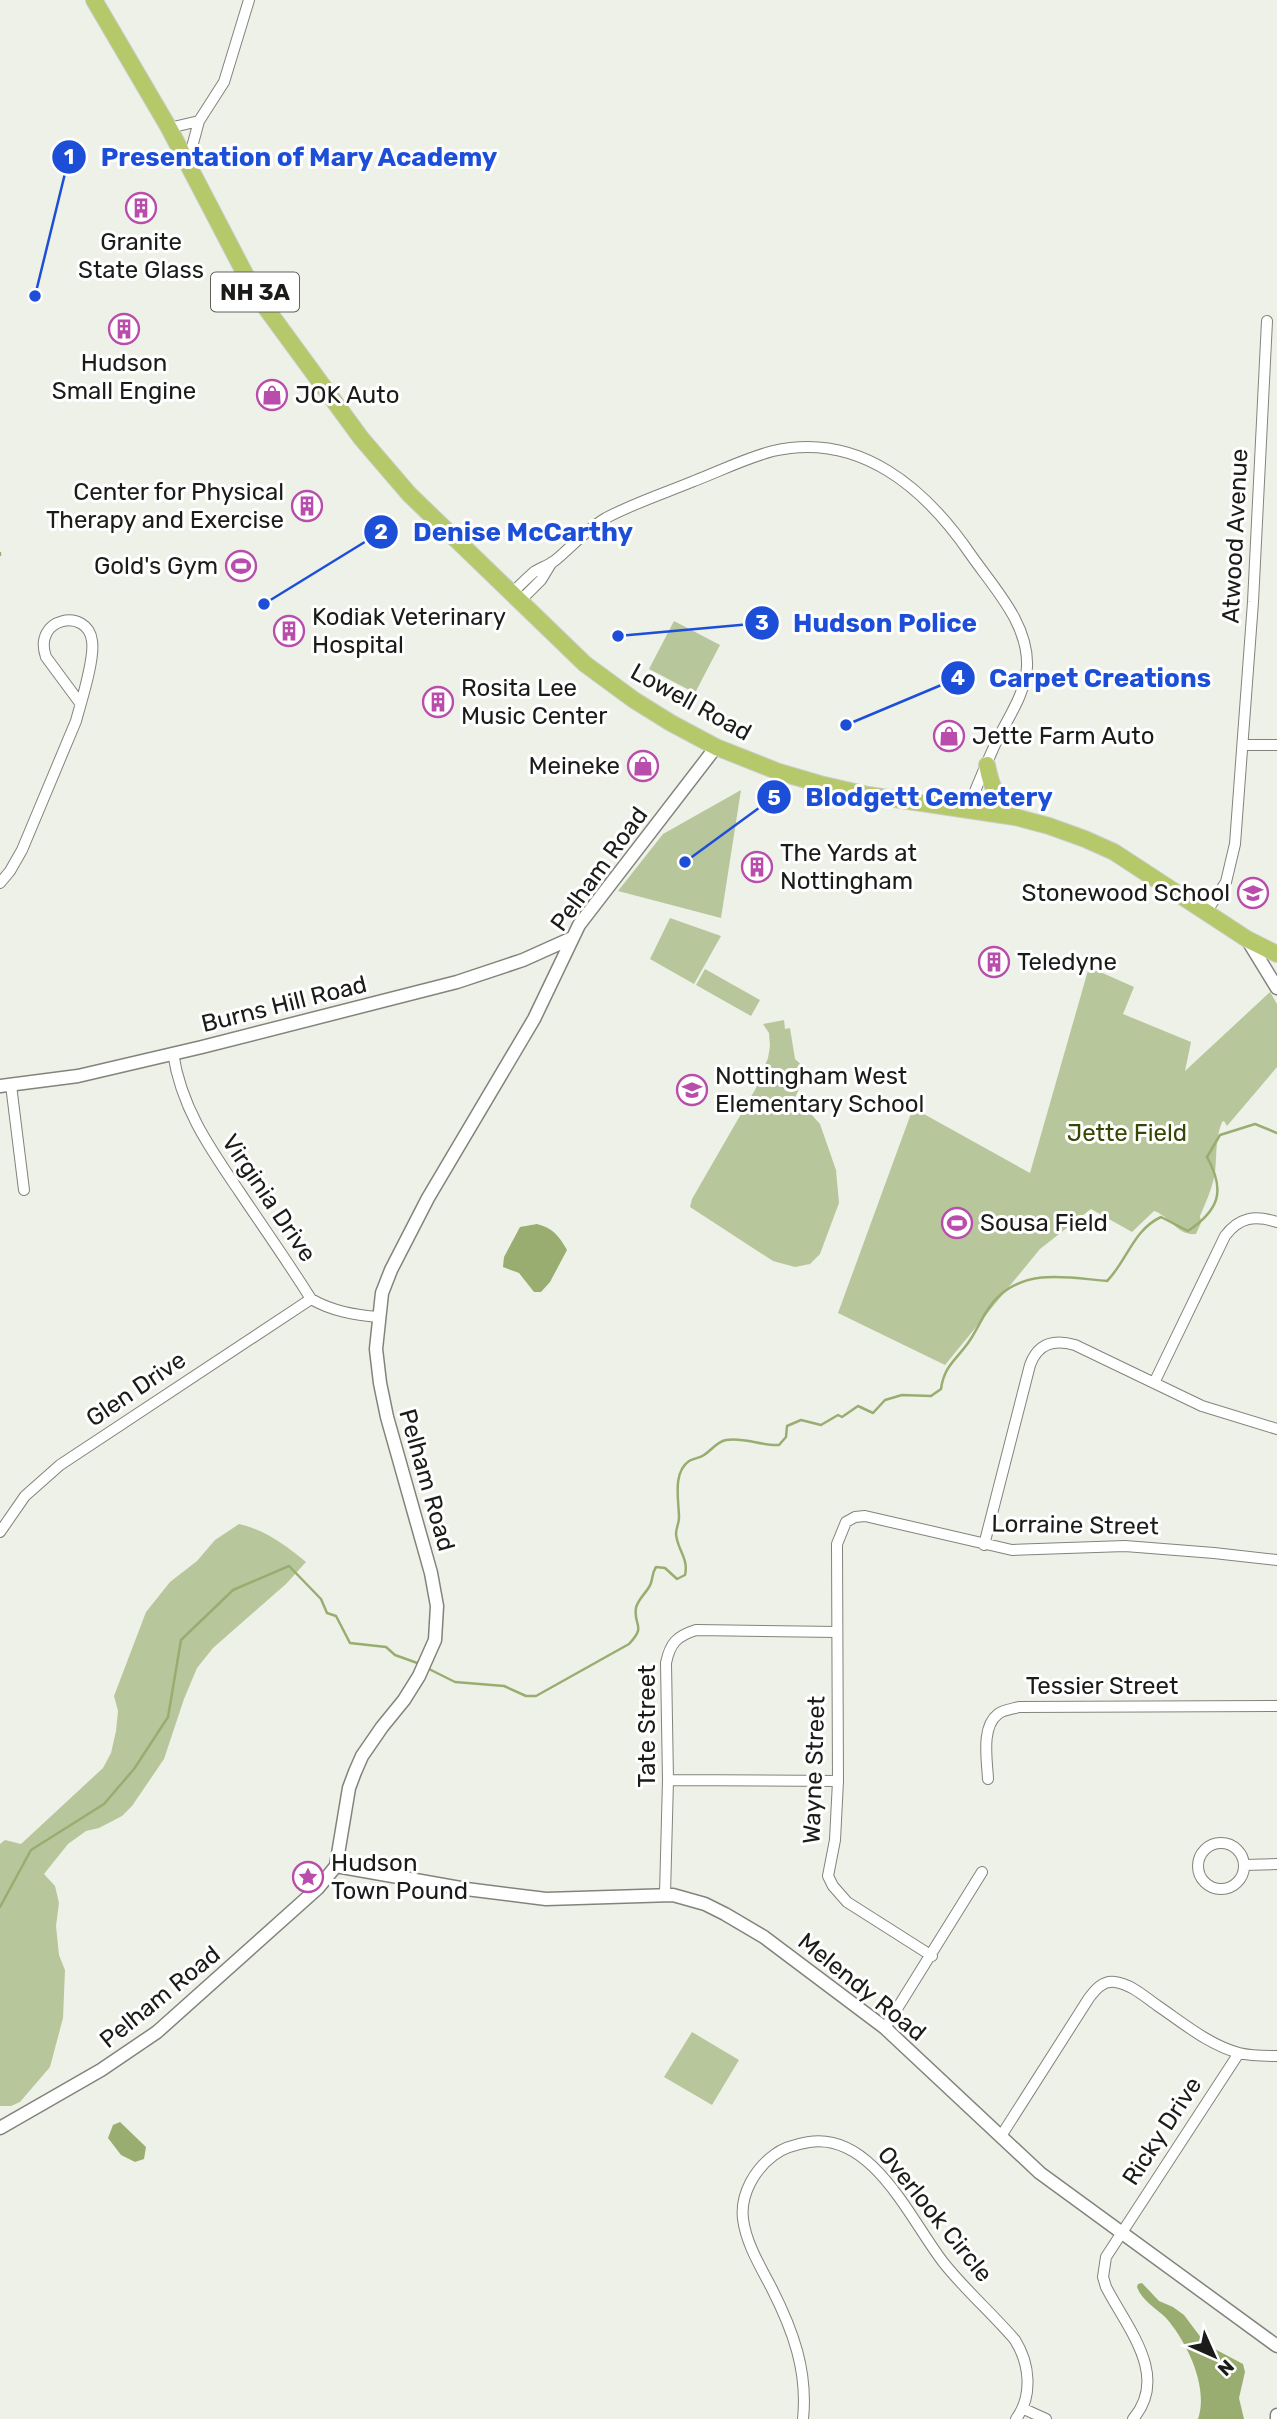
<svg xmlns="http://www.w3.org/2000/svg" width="1277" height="2419" viewBox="0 0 1277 2419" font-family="Rubik,sans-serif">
  <rect width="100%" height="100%" fill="#eef1e8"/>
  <path fill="#b8c69c" d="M674,621L720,645L695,693L649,669Z
    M741,790L721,918L618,891L663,834Z
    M670,918L721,936L694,984L650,959Z
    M1089,967L1134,987L1123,1014L1191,1042L1185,1071L1270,992L1277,1004V1067L1227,1126L1224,1121L1222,1122C1215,1139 1217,1156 1215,1173C1212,1189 1206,1202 1200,1216L1201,1223L1196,1234C1177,1236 1170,1216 1154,1211L1132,1232L1091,1209L1040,1249L945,1365L838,1313L913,1108L1030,1173Z
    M705,969L760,1000L751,1016L696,985Z
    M784,1020L785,1029L790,1028L795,1059L807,1070L792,1105L811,1114L820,1124L836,1170L839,1203L820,1254L810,1264L795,1267L773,1261L690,1207L692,1199L756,1088L768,1058L770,1046L769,1033L763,1024Z
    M239,1524C263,1529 287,1546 306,1562L286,1584L213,1648L197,1668L184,1699L164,1759L132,1806L122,1816L99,1828L86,1831L68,1844L44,1874L55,1886L59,1903L56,1926L59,1955L65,1970L63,2018L50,2067L20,2102L11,2106H0V1844L5,1840L21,1844L103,1768L111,1753L116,1731L118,1711L114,1696L146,1612L170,1582L197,1561L215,1540Z
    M692,2032L739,2060L712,2105L664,2077Z"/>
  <path fill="#9aad71" d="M537,1224C553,1228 559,1236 567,1250L550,1282L541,1292H534L519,1273L503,1267L504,1257L520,1227Z
    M120,2122L146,2147L144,2159L135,2162L121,2155L108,2138L113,2125Z
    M1142,2283L1159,2301L1173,2307L1184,2315L1202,2339L1211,2347L1243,2364L1245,2372L1239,2398L1244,2419H1198C1209,2387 1187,2342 1166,2318C1156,2308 1142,2301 1137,2287L1138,2284Z"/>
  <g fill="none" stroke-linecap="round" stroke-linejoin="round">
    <path stroke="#9aad71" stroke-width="2.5" d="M0,553V555
      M429,1669L455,1682L504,1686L526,1696H536L629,1644C647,1625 633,1626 636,1608C638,1598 648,1592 651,1583C653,1577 652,1573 656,1567L665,1568L677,1579L685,1575C689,1559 677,1549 676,1534C676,1528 679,1523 679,1518C679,1501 672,1473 689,1461C694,1458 700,1458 704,1455C712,1450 716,1442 726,1440C745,1437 761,1446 779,1445L786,1437L787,1426L801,1420L821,1425L838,1415L842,1417L858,1406L873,1413L885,1400L902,1395L931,1396L941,1389C944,1366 956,1360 968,1343C979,1328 984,1310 998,1297C1028,1268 1070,1278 1107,1281C1127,1261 1133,1230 1161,1217L1188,1231C1219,1210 1226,1191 1207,1157L1220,1135L1255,1124L1277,1133
      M0,1907L31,1850L104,1804L134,1769L168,1717L181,1640L233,1590L289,1566L321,1599L327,1613L336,1616L350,1643L386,1647L395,1655L420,1664"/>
    <g stroke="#82847c" stroke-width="12">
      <path id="minor" d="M169,128L199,121
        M188,162L199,121L224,82L249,0
        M511,594C518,587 526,579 534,572C540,568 547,566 553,562C571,548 585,530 606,518C634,503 665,493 694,481C720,471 746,458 773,451C860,431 926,489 971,555C994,588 1029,624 1027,667C1025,697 1004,723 993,749C984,769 976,789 968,808
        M519,602L541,580L552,562
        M1243,745H1277
        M0,883L10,871L22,850L76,721C81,702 95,659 92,641C88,607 32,617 46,657L80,703
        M1205,914L1226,882L1235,844L1253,602L1267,321
        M173,1053C181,1107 209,1147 239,1191C263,1227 288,1262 311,1299C332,1311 354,1315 379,1317
        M11,1085L24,1190
        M1154,1383L1225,1236C1239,1217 1255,1215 1277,1222
        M0,1532L25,1496L60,1465L311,1299
        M984,1545L1030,1365C1038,1343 1054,1339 1075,1345L1202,1406L1277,1429
        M988,1779C987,1759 981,1727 998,1714C1003,1710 1012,1709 1019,1707L1277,1706
        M668,1780L838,1781
        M1198 1866a23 23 0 1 1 46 0a23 23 0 1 1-46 0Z
        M1244,1865L1277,1864
        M665,1894L668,1780L666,1663C670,1643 677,1636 696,1630L837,1632
        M932,1956L847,1902L833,1886L828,1876L835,1840L838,1781L837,1544L846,1522L855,1517L865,1516L1012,1550L1125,1546L1214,1553L1277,1560
        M885,2028L982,1872
        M1001,2136L1089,1998C1095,1990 1103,1980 1115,1982C1131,1984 1145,1997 1158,2006C1183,2023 1209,2045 1239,2053C1251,2056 1264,2056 1277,2056
        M1024,2409L1046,2419
        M803,2419C808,2371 793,2330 771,2287C760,2266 746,2243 743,2219C740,2194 755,2169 774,2155C784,2147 797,2144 809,2142C872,2132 910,2219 943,2262C965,2290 992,2313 1015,2340C1030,2364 1033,2396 1016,2419
        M1133,2419C1170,2376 1127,2328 1106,2287L1103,2277L1106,2257L1239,2053"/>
    </g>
    <g stroke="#82847c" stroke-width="15">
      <path id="tertiary" d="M1247,939L1277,988
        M0,1086L78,1076L202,1047L457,982L523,960L572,938
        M336,1866L466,1889L546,1899L673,1895L705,1904L725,1914L764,1937L885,2028L1040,2173L1277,2346
        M0,2128L101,2070L157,2032L318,1888L336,1866L349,1788L355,1772L362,1756L382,1727L404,1700L419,1676L435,1640L437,1606L431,1573L387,1417L380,1383L376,1349L382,1293L391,1270L428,1198L534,1019L579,925L716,747
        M1277,2419V2415"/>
    </g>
    <g stroke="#cdcdcc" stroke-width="18">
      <path id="primary" d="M94,0L169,128L255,293L361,438L409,494L585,664L634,700L671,723L716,747L779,772L820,784L868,795L1015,817L1049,826L1085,839L1114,852L1247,939L1277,954
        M987,765C992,790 997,799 1015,817"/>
    </g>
    <use href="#minor" stroke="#fff" stroke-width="10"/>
    <use href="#tertiary" stroke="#fff" stroke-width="12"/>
    <use href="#primary" stroke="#b5c86a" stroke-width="16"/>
  </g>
  <defs>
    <g id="building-ring" transform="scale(1.575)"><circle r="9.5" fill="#fff" stroke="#b94dac" stroke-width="1.5"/><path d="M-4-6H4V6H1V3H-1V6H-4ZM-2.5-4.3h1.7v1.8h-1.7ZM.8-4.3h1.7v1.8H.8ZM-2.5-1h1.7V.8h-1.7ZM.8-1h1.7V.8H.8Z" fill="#b94dac"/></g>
    <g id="shop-ring" transform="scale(1.575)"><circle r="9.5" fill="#fff" stroke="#b94dac" stroke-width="1.5"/><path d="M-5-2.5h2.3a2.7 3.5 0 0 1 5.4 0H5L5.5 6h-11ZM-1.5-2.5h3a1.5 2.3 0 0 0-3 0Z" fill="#b94dac"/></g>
    <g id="stadium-ring" transform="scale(1.575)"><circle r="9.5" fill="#fff" stroke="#b94dac" stroke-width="1.5"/><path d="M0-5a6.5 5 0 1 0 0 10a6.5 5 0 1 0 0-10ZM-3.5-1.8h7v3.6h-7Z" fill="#b94dac"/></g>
    <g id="school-ring" transform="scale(1.575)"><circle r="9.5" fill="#fff" stroke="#b94dac" stroke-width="1.5"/><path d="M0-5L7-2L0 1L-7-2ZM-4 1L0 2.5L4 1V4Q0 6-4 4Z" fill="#b94dac"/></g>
    <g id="sight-ring" transform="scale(1.575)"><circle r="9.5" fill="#fff" stroke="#b94dac" stroke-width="1.5"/><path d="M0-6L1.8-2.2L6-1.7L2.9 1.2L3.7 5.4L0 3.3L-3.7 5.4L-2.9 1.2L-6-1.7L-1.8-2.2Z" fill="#b94dac"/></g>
  </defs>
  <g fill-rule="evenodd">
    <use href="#building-ring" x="141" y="208"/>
    <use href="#building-ring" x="124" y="329"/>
    <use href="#shop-ring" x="272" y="395"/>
    <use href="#building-ring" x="307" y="506"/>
    <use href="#stadium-ring" x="241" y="566"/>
    <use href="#building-ring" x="289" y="631"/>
    <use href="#building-ring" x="438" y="702"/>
    <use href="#shop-ring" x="949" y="736"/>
    <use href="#shop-ring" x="643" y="766"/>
    <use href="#building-ring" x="757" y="867"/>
    <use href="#school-ring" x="1253" y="893"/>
    <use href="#building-ring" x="994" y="962"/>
    <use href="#school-ring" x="692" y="1090"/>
    <use href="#stadium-ring" x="957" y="1223"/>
    <use href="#sight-ring" x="308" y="1877"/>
  </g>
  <g text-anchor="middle" stroke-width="6" stroke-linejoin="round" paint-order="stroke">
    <rect fill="#fff" stroke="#5f605e" stroke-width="2" x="211" y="272.5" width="88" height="39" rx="5"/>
    <g font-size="23" font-weight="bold" fill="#1b1c19">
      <text x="255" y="300">NH 3A</text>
    </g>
    <g font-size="24" fill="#1b1c19" stroke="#fff" text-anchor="start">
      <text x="141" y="250" text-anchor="middle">Granite<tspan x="141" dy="28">State Glass</tspan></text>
      <text x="124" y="371" text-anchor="middle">Hudson<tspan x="124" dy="28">Small Engine</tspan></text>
      <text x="295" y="403">JOK Auto</text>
      <text x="284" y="500" text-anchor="end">Center for Physical<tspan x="284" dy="28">Therapy and Exercise</tspan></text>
      <text x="218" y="574" text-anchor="end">Gold's Gym</text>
      <text x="312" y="625">Kodiak Veterinary<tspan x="312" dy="28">Hospital</tspan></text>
      <text x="461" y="696">Rosita Lee<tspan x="461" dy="28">Music Center</tspan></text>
      <text x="972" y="744">Jette Farm Auto</text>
      <text x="620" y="774" text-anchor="end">Meineke</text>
      <text x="780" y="861">The Yards at<tspan x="780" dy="28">Nottingham</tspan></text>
      <text x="1230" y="901" text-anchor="end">Stonewood School</text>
      <text x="1017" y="970">Teledyne</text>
      <text x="715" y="1084">Nottingham West<tspan x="715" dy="28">Elementary School</tspan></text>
      <text x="980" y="1231">Sousa Field</text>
      <text x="331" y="1871">Hudson<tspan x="331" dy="28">Town Pound</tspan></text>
    </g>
    <g font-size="24" fill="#1b1c19" stroke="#fff">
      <text transform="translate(1235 536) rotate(-87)" y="8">Atwood Avenue</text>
      <text transform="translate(691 702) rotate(29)" y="8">Lowell Road</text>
      <text transform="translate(599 869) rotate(-54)" y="8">Pelham Road</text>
      <text transform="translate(284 1004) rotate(-14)" y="8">Burns Hill Road</text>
      <text transform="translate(269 1198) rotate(56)" y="8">Virginia Drive</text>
      <text transform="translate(136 1389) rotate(-34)" y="8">Glen Drive</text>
      <text transform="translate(427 1480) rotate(74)" y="8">Pelham Road</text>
      <text transform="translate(1075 1525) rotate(1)" y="8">Lorraine Street</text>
      <text x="1102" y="1694">Tessier Street</text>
      <text transform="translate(647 1726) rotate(-90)" y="8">Tate Street</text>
      <text transform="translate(814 1770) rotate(-88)" y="8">Wayne Street</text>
      <text transform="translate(862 1987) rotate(39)" y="8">Melendy Road</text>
      <text transform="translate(160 1997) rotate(-39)" y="8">Pelham Road</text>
      <text transform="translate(1162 2131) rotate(-57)" y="8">Ricky Drive</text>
      <text transform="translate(935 2214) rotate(51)" y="8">Overlook Circle</text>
    </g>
    <g font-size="24" fill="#374600" stroke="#fff">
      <text x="1127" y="1141">Jette Field</text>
    </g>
  </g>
  <path fill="none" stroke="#1d4ed8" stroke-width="2.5" d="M35 296L69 157M264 604L381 532M618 636L762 623M846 725L958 678M685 862L774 797"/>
  <g fill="#1d4ed8" stroke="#fff" stroke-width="2.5">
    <circle cx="35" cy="296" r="7"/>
    <circle cx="264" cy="604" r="7"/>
    <circle cx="618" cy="636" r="7"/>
    <circle cx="846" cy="725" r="7"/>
    <circle cx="685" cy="862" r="7"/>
    <circle cx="69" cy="157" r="18"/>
    <circle cx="381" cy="532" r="18"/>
    <circle cx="762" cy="623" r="18"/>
    <circle cx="958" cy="678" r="18"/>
    <circle cx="774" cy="797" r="18"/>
  </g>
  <g font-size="21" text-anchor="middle" font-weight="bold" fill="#fff">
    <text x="69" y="164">1</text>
    <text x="381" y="539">2</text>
    <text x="762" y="630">3</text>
    <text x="958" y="685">4</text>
    <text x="774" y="805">5</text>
  </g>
  <g font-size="26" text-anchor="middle" font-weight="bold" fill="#1d4ed8" stroke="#fff" stroke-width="6" stroke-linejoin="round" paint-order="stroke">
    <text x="299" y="166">Presentation of Mary Academy</text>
    <text x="523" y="541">Denise McCarthy</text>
    <text x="885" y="632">Hudson Police</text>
    <text x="1100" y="687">Carpet Creations</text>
    <text x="929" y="806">Blodgett Cemetery</text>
  </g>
  <g transform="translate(1214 2356) rotate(135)" stroke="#ffffff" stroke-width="5" paint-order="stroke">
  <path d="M0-5L12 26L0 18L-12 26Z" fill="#1b1c19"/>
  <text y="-10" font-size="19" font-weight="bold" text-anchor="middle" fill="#1b1c19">N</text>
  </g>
</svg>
